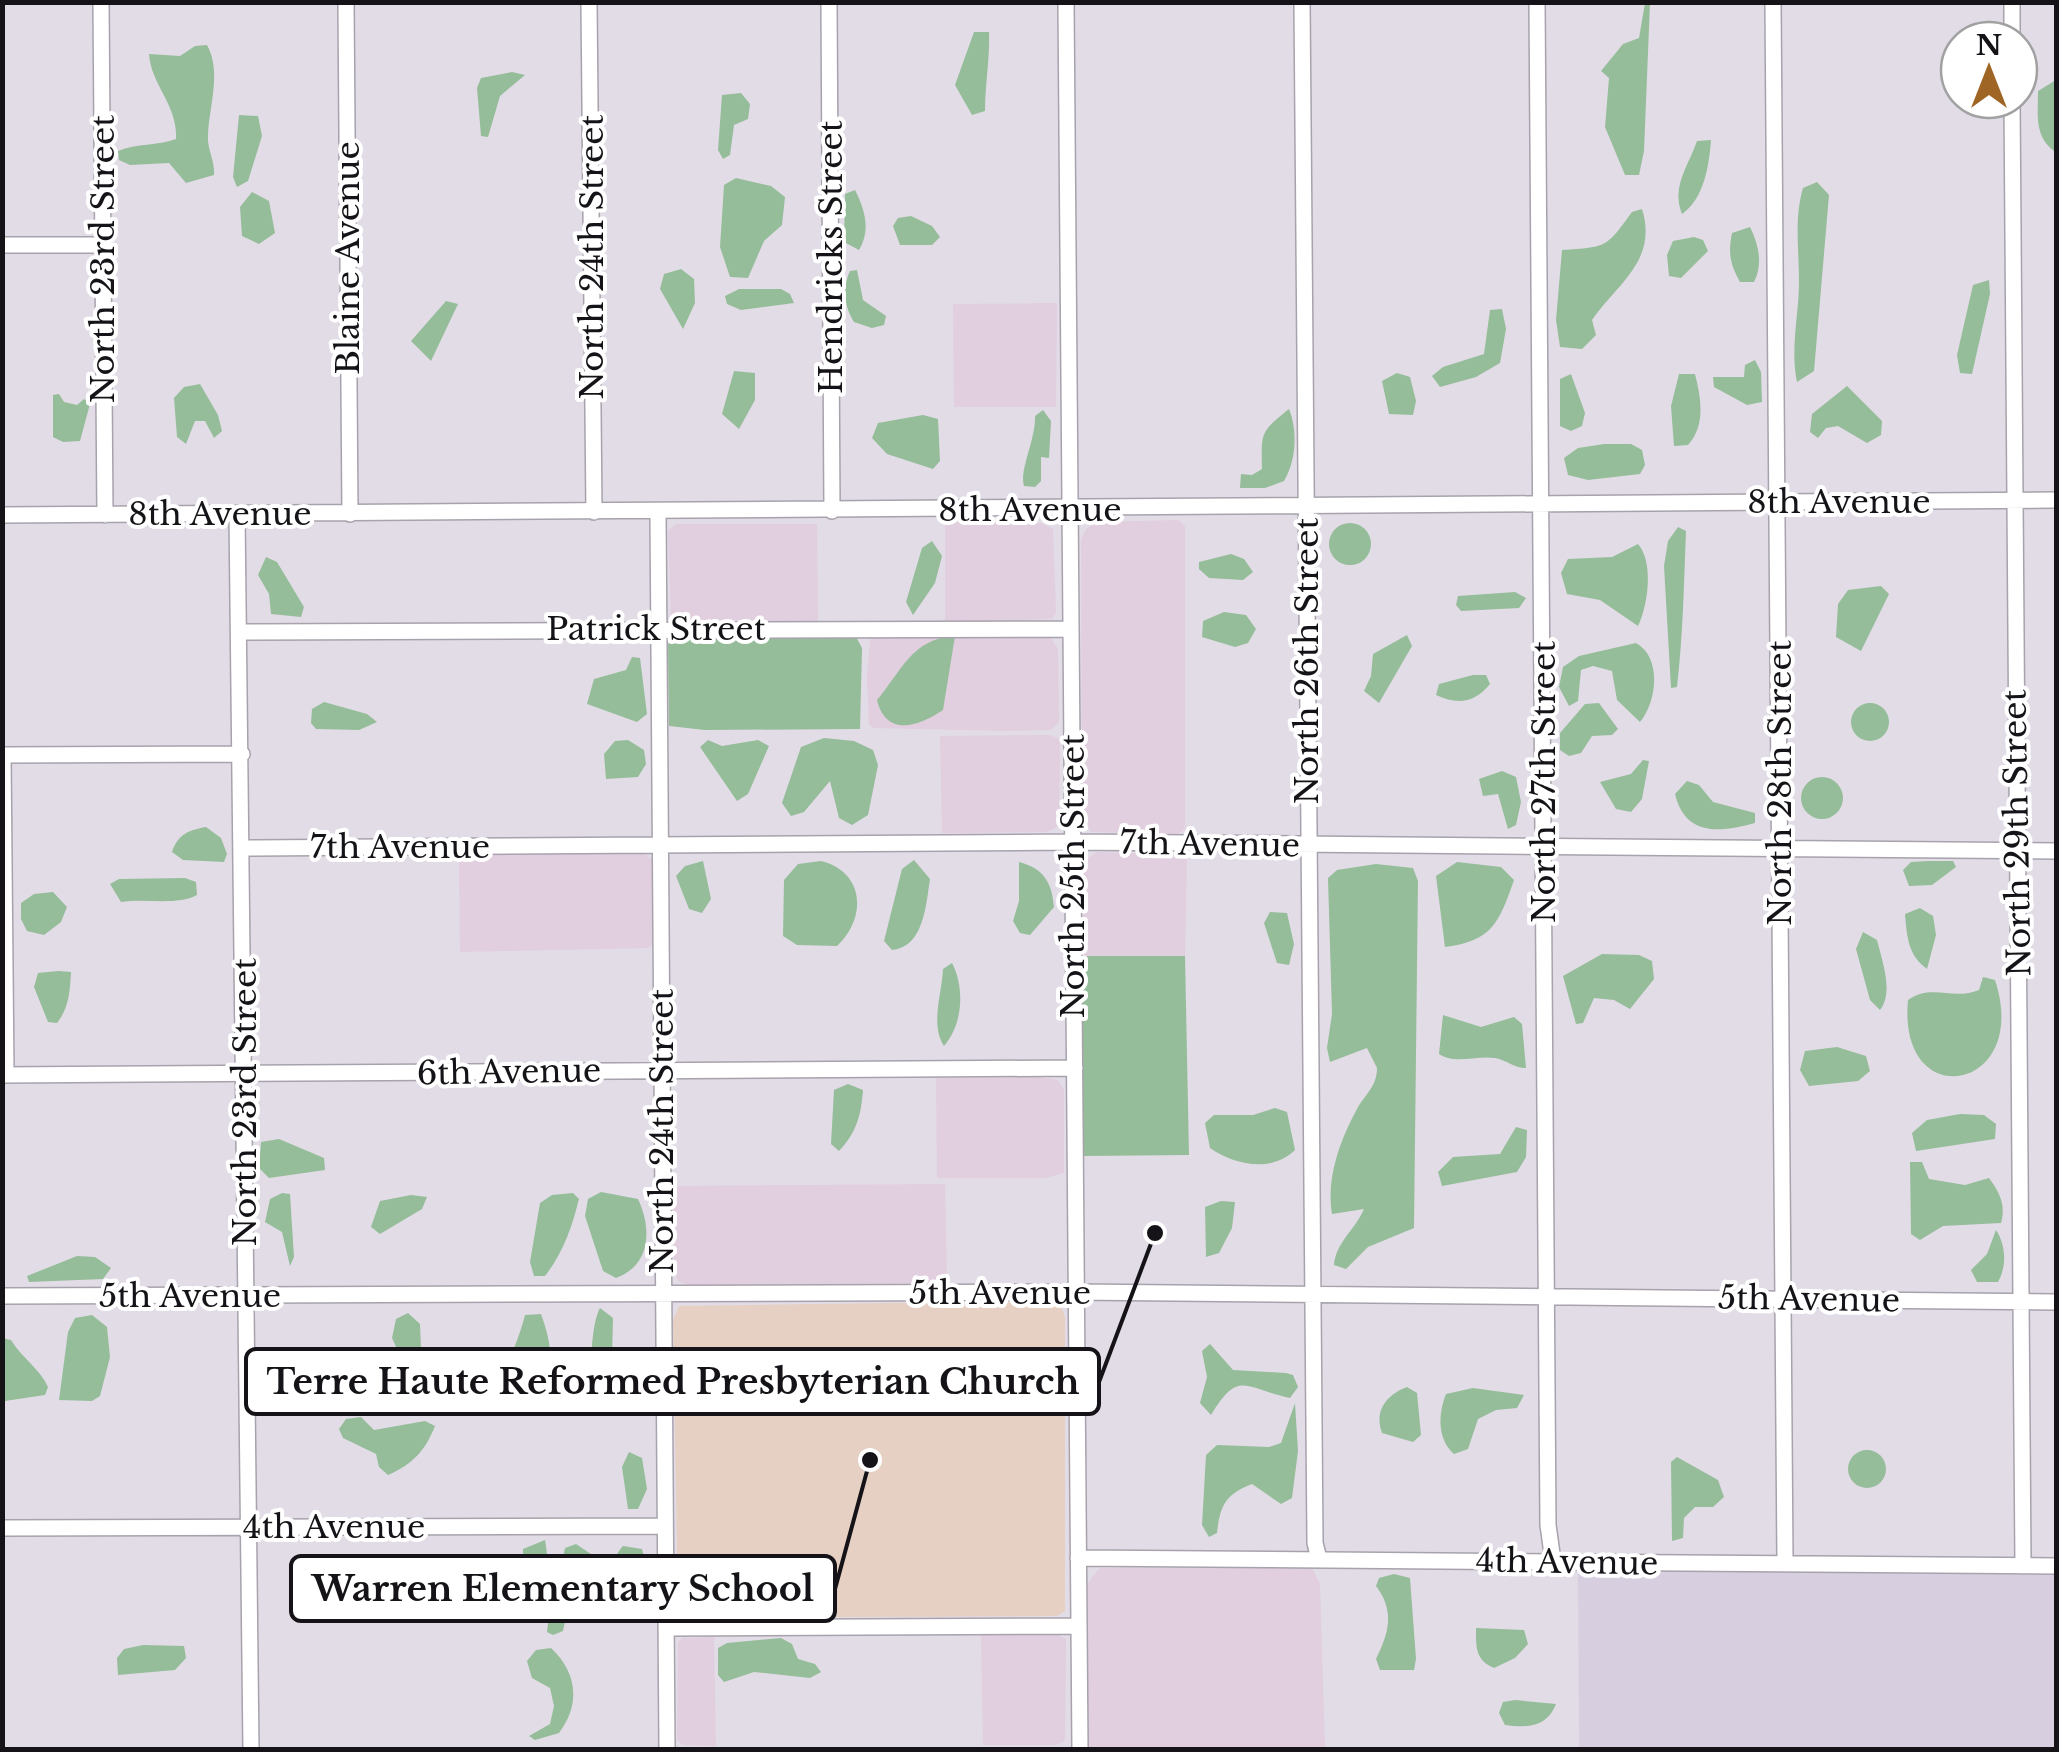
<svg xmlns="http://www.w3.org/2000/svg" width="2059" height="1752" viewBox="0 0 2059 1752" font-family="'Libre Baskerville',serif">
  <rect width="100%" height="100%" fill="#e2dce7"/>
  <path fill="#e1cede" d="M1057,303L1056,407H954L953,304Z
    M1178,520L1185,526V829L1178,834L1091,832L1082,815L1081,540L1086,529L1098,522Z
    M945,522L1041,523L1053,529L1056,613L1052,619L945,622Z
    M676,524H817L818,622L671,619L668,530Z
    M875,635L1050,637L1058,649L1059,722L1051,730L1007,731L874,728L869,725L867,677L870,640Z
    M1050,735L1060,739L1059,826L1047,832L942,833L940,736Z
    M1097,852L1187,855L1185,956H1082L1081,863Z
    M646,854L652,860V945L648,948L460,952L459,855Z
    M1039,1077L1058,1080L1064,1090V1173L1045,1178H937L936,1078Z
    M945,1184L947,1283L688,1285L678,1281L674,1273L672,1192L677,1186Z
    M1100,1568H1312L1320,1584L1325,1749H1087L1086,1585Z
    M981,1635H1059L1066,1639L1065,1741L1056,1745H983Z
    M714,1637L716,1746L682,1745L677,1739L678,1642L683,1638Z"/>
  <path fill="#d7cedf" d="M1578,1570L2056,1575V1749H1579Z"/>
  <path fill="#e5d0c3" d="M1041,1301L1061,1306L1065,1317V1611L1057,1616L689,1618L678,1611L673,1320L679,1306Z"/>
  <path fill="#95bd99" d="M1645,3H1650L1644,151L1639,175H1625L1605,127L1609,78L1601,71L1623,44L1639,38Z
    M974,32H989C990,59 985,85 985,111L972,115L955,85Z
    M207,45C222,72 209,106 208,135C207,150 215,160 214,175L186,183L169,163L130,165L119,160L118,151C137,143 157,146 176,139C178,105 151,85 149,54L180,56L195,46Z
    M512,72L525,75L500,96L488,137L481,136L477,88L481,78Z
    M2056,80V150L2054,151C2034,136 2038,114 2038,91Z
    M741,93L750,104L748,119L734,125L730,155L723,159L718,150L722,95Z
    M239,115L258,116L262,136L248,181L237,187L233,177Z
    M1711,140C1709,166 1704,199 1682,214C1671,187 1688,167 1697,141Z
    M736,178L771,186L785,197L782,225L764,241L748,278L730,277L720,247L724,185Z
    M1817,182L1829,195L1814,371L1797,382C1790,348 1799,315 1799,281C1799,249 1794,219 1803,188Z
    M855,190C865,210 871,230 859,250L844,242L845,194Z
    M252,192L269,201L275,233L259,244L242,236L240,207Z
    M1642,209C1658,260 1618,283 1592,320L1596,335L1582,349L1560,347L1556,320L1562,250C1607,247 1606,248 1632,212Z
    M911,216L932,226L940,237L932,245H900L893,226L898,218Z
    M1750,227C1759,245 1763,264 1754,282H1740C1730,264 1728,253 1732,233Z
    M1694,237L1703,240L1708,251L1681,278L1669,276L1667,255L1673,241Z
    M681,269L694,279L695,303L683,329L660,289L664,274Z
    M857,270L863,300L886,316L884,325L872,328L854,322C844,306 842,288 850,271Z
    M1989,280L1990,294L1972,374L1960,373L1957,355L1973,285Z
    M739,289H781L790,294L794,303L741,310L727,304L725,296Z
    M446,301L458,304L431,361L411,341Z
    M1502,309L1506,329L1500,363L1476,377L1440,387L1432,376L1443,367L1484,354L1490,310Z
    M1755,360L1761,372L1762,402L1747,405L1714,387L1713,377H1744L1745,365Z
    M734,371L755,373V400L739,429L722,414Z
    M1397,373L1410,377L1416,401L1413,415L1389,414L1382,381Z
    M1571,374L1585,413L1582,426L1571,431L1560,426V379Z
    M1679,374H1695C1701,398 1706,425 1688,445L1674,446L1671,406Z
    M200,384L218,415L222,431L214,438L205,421H195L186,444L177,437L174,398L184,387Z
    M1847,386L1882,421L1881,435L1867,443L1838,426L1826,428L1818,438L1810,432L1812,414Z
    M59,394L64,402L77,405L84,399L90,404L80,441L63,442L53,437V395Z
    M1289,409C1298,431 1296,461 1284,481L1265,488H1240L1241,474L1252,475L1262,469C1261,430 1261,432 1289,409Z
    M1043,410L1051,421L1049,458L1041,457V481L1035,487L1024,486C1019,470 1036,439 1035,416Z
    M923,415L938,419L940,461L933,469L887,454L872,438L878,423Z
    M1604,444H1631L1642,450L1645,465L1640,474L1588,480L1568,475L1564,458L1578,448Z
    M1329 544a21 21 0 1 1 42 0a21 21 0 1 1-42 0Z
    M1678,527L1686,531C1684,582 1683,636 1677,687L1671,688L1664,566L1668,541Z
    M932,541L942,556L935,583L913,615L906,602L922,548Z
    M1638,544C1654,562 1648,606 1638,626L1600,600L1567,594L1561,573L1568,559L1612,557Z
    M1231,554L1244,559L1253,572L1243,580L1209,578L1199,569V562Z
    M266,557L277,562L304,607L301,617L271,614L269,594L258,575Z
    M1881,586L1889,594L1861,651L1836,637L1838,604L1848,590Z
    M1515,592L1526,598L1519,608L1461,611L1456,605L1458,596Z
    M1224,612L1246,615L1256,629L1248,643L1235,647L1202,637L1203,621Z
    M855,635L862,648L860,729L705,730L669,726L668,644L675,636Z
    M1407,635L1412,646L1379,703L1364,691L1371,676L1373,654Z
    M955,636L943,710C918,727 886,737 877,700C901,672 912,638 955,636Z
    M1636,643C1662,657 1657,702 1640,722L1617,700L1612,671L1593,666L1581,670L1578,701L1569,706L1559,687L1563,667L1579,656Z
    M632,657L640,658L647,714L637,722L587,704L594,679L626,670Z
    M1473,675H1486L1490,684C1475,703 1457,705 1436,695L1439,684Z
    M324,702L367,714L377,722L359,730L316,729L311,723L312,709Z
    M1599,703L1618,729L1612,735L1592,736L1581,753L1569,756L1560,750V733L1585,704Z
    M1851 722a19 19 0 1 1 38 0a19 19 0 1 1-38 0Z
    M824,738L854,741L873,750L878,765L868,815L852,825L839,818L830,781L804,812L791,816L782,803L801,747Z
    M628,740L644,750L646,764L638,777L606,779L604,754L615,741Z
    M708,740L722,746L758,740L769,746L748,794L737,801L700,747Z
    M1643,760L1649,761L1642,799L1631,812L1616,809L1600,782L1631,774Z
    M1502,771L1516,777L1521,802L1516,825L1508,829L1498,794L1483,796L1479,779Z
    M1801 798a21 21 0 1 1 42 0a21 21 0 1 1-42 0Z
    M1687,781L1699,785L1713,802L1755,813V823C1719,833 1685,836 1675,794Z
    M206,827L221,838L227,854L224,862L183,860L172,852C178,834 189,830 206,827Z
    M914,860L930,879C926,904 924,947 892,950L884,941L902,869Z
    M703,861L711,899L702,913L689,909L676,876L685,866Z
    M821,861C865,872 867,918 837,946L797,945L783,936L784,880L798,864Z
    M1928,861H1953L1956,867L1932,885L1909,886L1903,870L1911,862Z
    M1019,862C1043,868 1052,882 1054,907L1030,935L1020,933L1013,921L1019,901Z
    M1457,862L1501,867L1514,880C1499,923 1492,941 1445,947L1436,876Z
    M1376,864L1413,868L1418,881L1414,1228L1368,1247L1346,1269L1334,1265C1336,1242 1355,1230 1364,1209L1332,1214C1326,1179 1340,1140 1357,1109C1365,1094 1377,1087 1377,1068L1367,1048L1330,1062L1327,1048L1332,1014L1328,878L1337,870Z
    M185,878L196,882L197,895C177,906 145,898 121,902L110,884L119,879Z
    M53,892L67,907L61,922L44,935L27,931L21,919V903L34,894Z
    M1920,908L1933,916L1936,935L1927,969C1908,955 1907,937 1905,914Z
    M1270,912L1287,913L1294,944L1289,965L1277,963L1264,923Z
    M1863,932L1877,940C1882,961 1894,992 1880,1010L1870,1000L1856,949Z
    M1602,954L1639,955L1652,961L1654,979L1630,1009L1614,1000L1594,998L1583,1023L1576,1024L1563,976Z
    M1082,956H1185L1189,1155L1083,1156Z
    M952,963C965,988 963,1024 944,1046C930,1025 942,993 943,969Z
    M58,971L71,972C70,991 69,1008 57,1023L48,1022L34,987L38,973Z
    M1983,977L1995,980C2032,1092 1897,1116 1908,1000C1932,983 1953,1001 1979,990Z
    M1443,1015L1481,1027L1514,1017L1522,1024L1526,1068C1513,1068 1507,1060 1495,1058C1475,1055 1456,1065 1439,1054Z
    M1837,1047L1866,1056L1870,1071L1858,1081L1809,1086L1800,1070L1805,1051Z
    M848,1084L863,1090C861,1115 857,1132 839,1151L831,1144L834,1090Z
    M1275,1108L1287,1112L1295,1150C1272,1173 1234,1165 1210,1148L1205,1123L1214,1115H1253Z
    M1960,1114L1984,1115L1996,1124L1995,1139L1916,1151L1912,1133L1927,1120Z
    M1516,1127L1527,1130L1526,1157L1517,1172L1442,1186L1438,1172L1453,1157L1500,1154Z
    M279,1139L324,1158L325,1170L269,1178L259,1168L261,1142Z
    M1910,1162H1922L1929,1179L1965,1185L1989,1178C2000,1193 2006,1205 2001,1223L1943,1226L1920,1240L1911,1234Z
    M601,1192L638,1199C652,1229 651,1265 616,1278L603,1271L585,1216L588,1199Z
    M282,1193L290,1194L294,1257L290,1266L282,1232L265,1222L270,1199Z
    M573,1193L579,1199C572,1227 563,1253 545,1276H534L530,1262L540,1203L552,1195Z
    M411,1195L427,1197L422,1209L380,1234L371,1227L380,1201Z
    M1221,1201L1235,1202L1232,1228L1219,1253L1206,1257L1205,1207Z
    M1996,1230C2006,1245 2007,1266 1998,1282H1977L1971,1270L1987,1254Z
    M77,1256L95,1257L111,1268L103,1279L29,1282L27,1276Z
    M600,1308L613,1318L611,1398L603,1404L592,1403C590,1380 590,1326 600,1308Z
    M408,1313L420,1324L421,1349L412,1361L402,1360L392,1338L396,1319Z
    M541,1314C552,1345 554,1362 541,1393L513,1404L498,1392C506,1365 518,1343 525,1315Z
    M92,1315L107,1327L110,1357L100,1396L92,1401L59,1400L68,1332L75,1318Z
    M2,1338L11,1340C22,1358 40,1369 48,1387L45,1395L5,1401Z
    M1210,1344L1233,1370L1286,1373L1293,1375L1298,1387L1290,1398C1244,1388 1239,1369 1211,1415L1200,1403L1207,1377L1202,1351Z
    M1407,1387L1417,1393L1421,1435L1413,1442L1382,1433C1374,1411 1386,1395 1407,1387Z
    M1473,1388L1524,1395L1517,1408L1496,1410L1478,1419L1468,1449L1454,1454C1437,1439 1438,1414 1446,1394Z
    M1295,1403L1298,1451L1292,1498L1281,1504L1252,1484C1226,1494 1220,1505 1217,1533L1209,1537L1202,1525L1206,1455L1217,1445L1269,1447L1281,1443Z
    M361,1417L374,1430L425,1421L435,1426C425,1451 413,1464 388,1475L379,1467L376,1454L343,1438L339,1429L346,1419Z
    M1848 1469a19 19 0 1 1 38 0a19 19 0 1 1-38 0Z
    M629,1452L642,1458L647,1489L638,1509H628L622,1467Z
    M1677,1457L1718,1480L1724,1497L1713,1507H1695L1684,1518L1683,1538L1672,1541L1671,1462Z
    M545,1540C548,1558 551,1576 534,1586L523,1584V1549Z
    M576,1544L591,1554V1575L571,1593L563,1631L553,1635L547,1632L548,1623L565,1548Z
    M623,1546L642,1549C650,1578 655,1622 611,1616C602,1598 609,1561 623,1546Z
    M1394,1574L1410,1578L1416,1659L1414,1670H1380L1376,1659C1389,1633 1395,1611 1376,1586L1379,1578Z
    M1476,1628L1524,1630L1528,1644L1515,1658L1494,1668C1475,1660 1476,1647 1476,1628Z
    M781,1638L792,1644L798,1659L815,1664L821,1672L810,1678L754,1672L724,1682L718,1675V1648L727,1643Z
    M143,1645L184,1646L186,1658L175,1670L118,1675L117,1658L124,1649Z
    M551,1648C577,1672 581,1704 559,1733L535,1740L529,1736L550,1724L554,1706L550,1688L532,1678L527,1661L536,1650Z
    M1515,1700L1556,1704C1547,1727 1528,1728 1505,1725L1499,1713L1503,1702Z"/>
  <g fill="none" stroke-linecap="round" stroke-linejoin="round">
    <g stroke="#a7a2ac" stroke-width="18">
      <path id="minor" d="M101,2L105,515
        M346,2L350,514
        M589,2L594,512
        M829,2L832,511
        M1066,2L1080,1750
        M1302,2L1315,1543L1319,1559
        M1537,2L1548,1525L1553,1561
        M1773,2L1785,1563
        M2012,2V40
        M2012,100L2023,1566
        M2,245H103
        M658,512L667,1750
        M237,514L251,1750
        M2,515L2056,500
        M241,632L1071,629
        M2,755L242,754
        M3,755L6,1075
        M243,848L1073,842L2056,851
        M2,1075L1075,1068
        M2,1296L1076,1292L2056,1302
        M2,1528L665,1526
        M1078,1558L2056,1566
        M666,1628L1079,1626"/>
    </g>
    <use href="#minor" stroke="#fff" stroke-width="15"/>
  </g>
  <g text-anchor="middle" stroke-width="8" stroke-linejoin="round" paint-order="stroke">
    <g font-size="32" fill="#151317" stroke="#fff">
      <text transform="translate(592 257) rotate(-90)" y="11">North 24th Street</text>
      <text transform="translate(831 257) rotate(-90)" y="11">Hendricks Street</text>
      <text transform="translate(348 258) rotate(-90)" y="11">Blaine Avenue</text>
      <text transform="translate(103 259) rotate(-90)" y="11">North 23rd Street</text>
      <text x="1839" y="513">8th Avenue</text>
      <text x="1030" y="521">8th Avenue</text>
      <text x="220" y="525">8th Avenue</text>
      <text x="656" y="640">Patrick Street</text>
      <text transform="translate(1307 661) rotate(-90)" y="11">North 26th Street</text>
      <text transform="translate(1544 782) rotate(-90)" y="11">North 27th Street</text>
      <text transform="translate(1780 783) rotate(-90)" y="11">North 28th Street</text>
      <text transform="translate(2017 833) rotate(-91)" y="11">North 29th Street</text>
      <text transform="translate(1210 844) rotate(1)" y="11">7th Avenue</text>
      <text x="400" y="858">7th Avenue</text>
      <text transform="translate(1073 876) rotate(-90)" y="11">North 25th Street</text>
      <text transform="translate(509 1072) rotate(-1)" y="11">6th Avenue</text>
      <text transform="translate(245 1102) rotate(-90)" y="11">North 23rd Street</text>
      <text transform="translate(662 1131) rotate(-90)" y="11">North 24th Street</text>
      <text x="1000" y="1304">5th Avenue</text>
      <text x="190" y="1307">5th Avenue</text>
      <text transform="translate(1809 1299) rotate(1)" y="11">5th Avenue</text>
      <text x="334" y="1538">4th Avenue</text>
      <text transform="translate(1567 1562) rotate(1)" y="11">4th Avenue</text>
    </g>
  </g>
  <path fill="none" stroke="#151317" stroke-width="4" d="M1155 1233L1099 1382M870 1460L835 1589"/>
  <g fill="#151317" stroke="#fff" stroke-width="4">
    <circle cx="1155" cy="1233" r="10"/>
    <circle cx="870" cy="1460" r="10"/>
  </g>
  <g fill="#fff" stroke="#151317" stroke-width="4">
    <rect x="246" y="1349" width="853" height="65" rx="10"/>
    <rect x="291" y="1556" width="544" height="65" rx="10"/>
  </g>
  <g font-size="35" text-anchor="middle" font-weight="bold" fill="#151317">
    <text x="673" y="1394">Terre Haute Reformed Presbyterian Church</text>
    <text x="563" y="1601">Warren Elementary School</text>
  </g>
  <rect width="2059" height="1752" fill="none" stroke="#151317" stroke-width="10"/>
  <g transform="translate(1989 70)"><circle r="48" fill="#ffffff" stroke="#a1a1a2" stroke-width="2.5"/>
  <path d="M0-8L18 38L0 25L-18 38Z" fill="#9f6524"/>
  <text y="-15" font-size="28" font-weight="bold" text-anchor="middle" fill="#151317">N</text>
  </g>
</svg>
